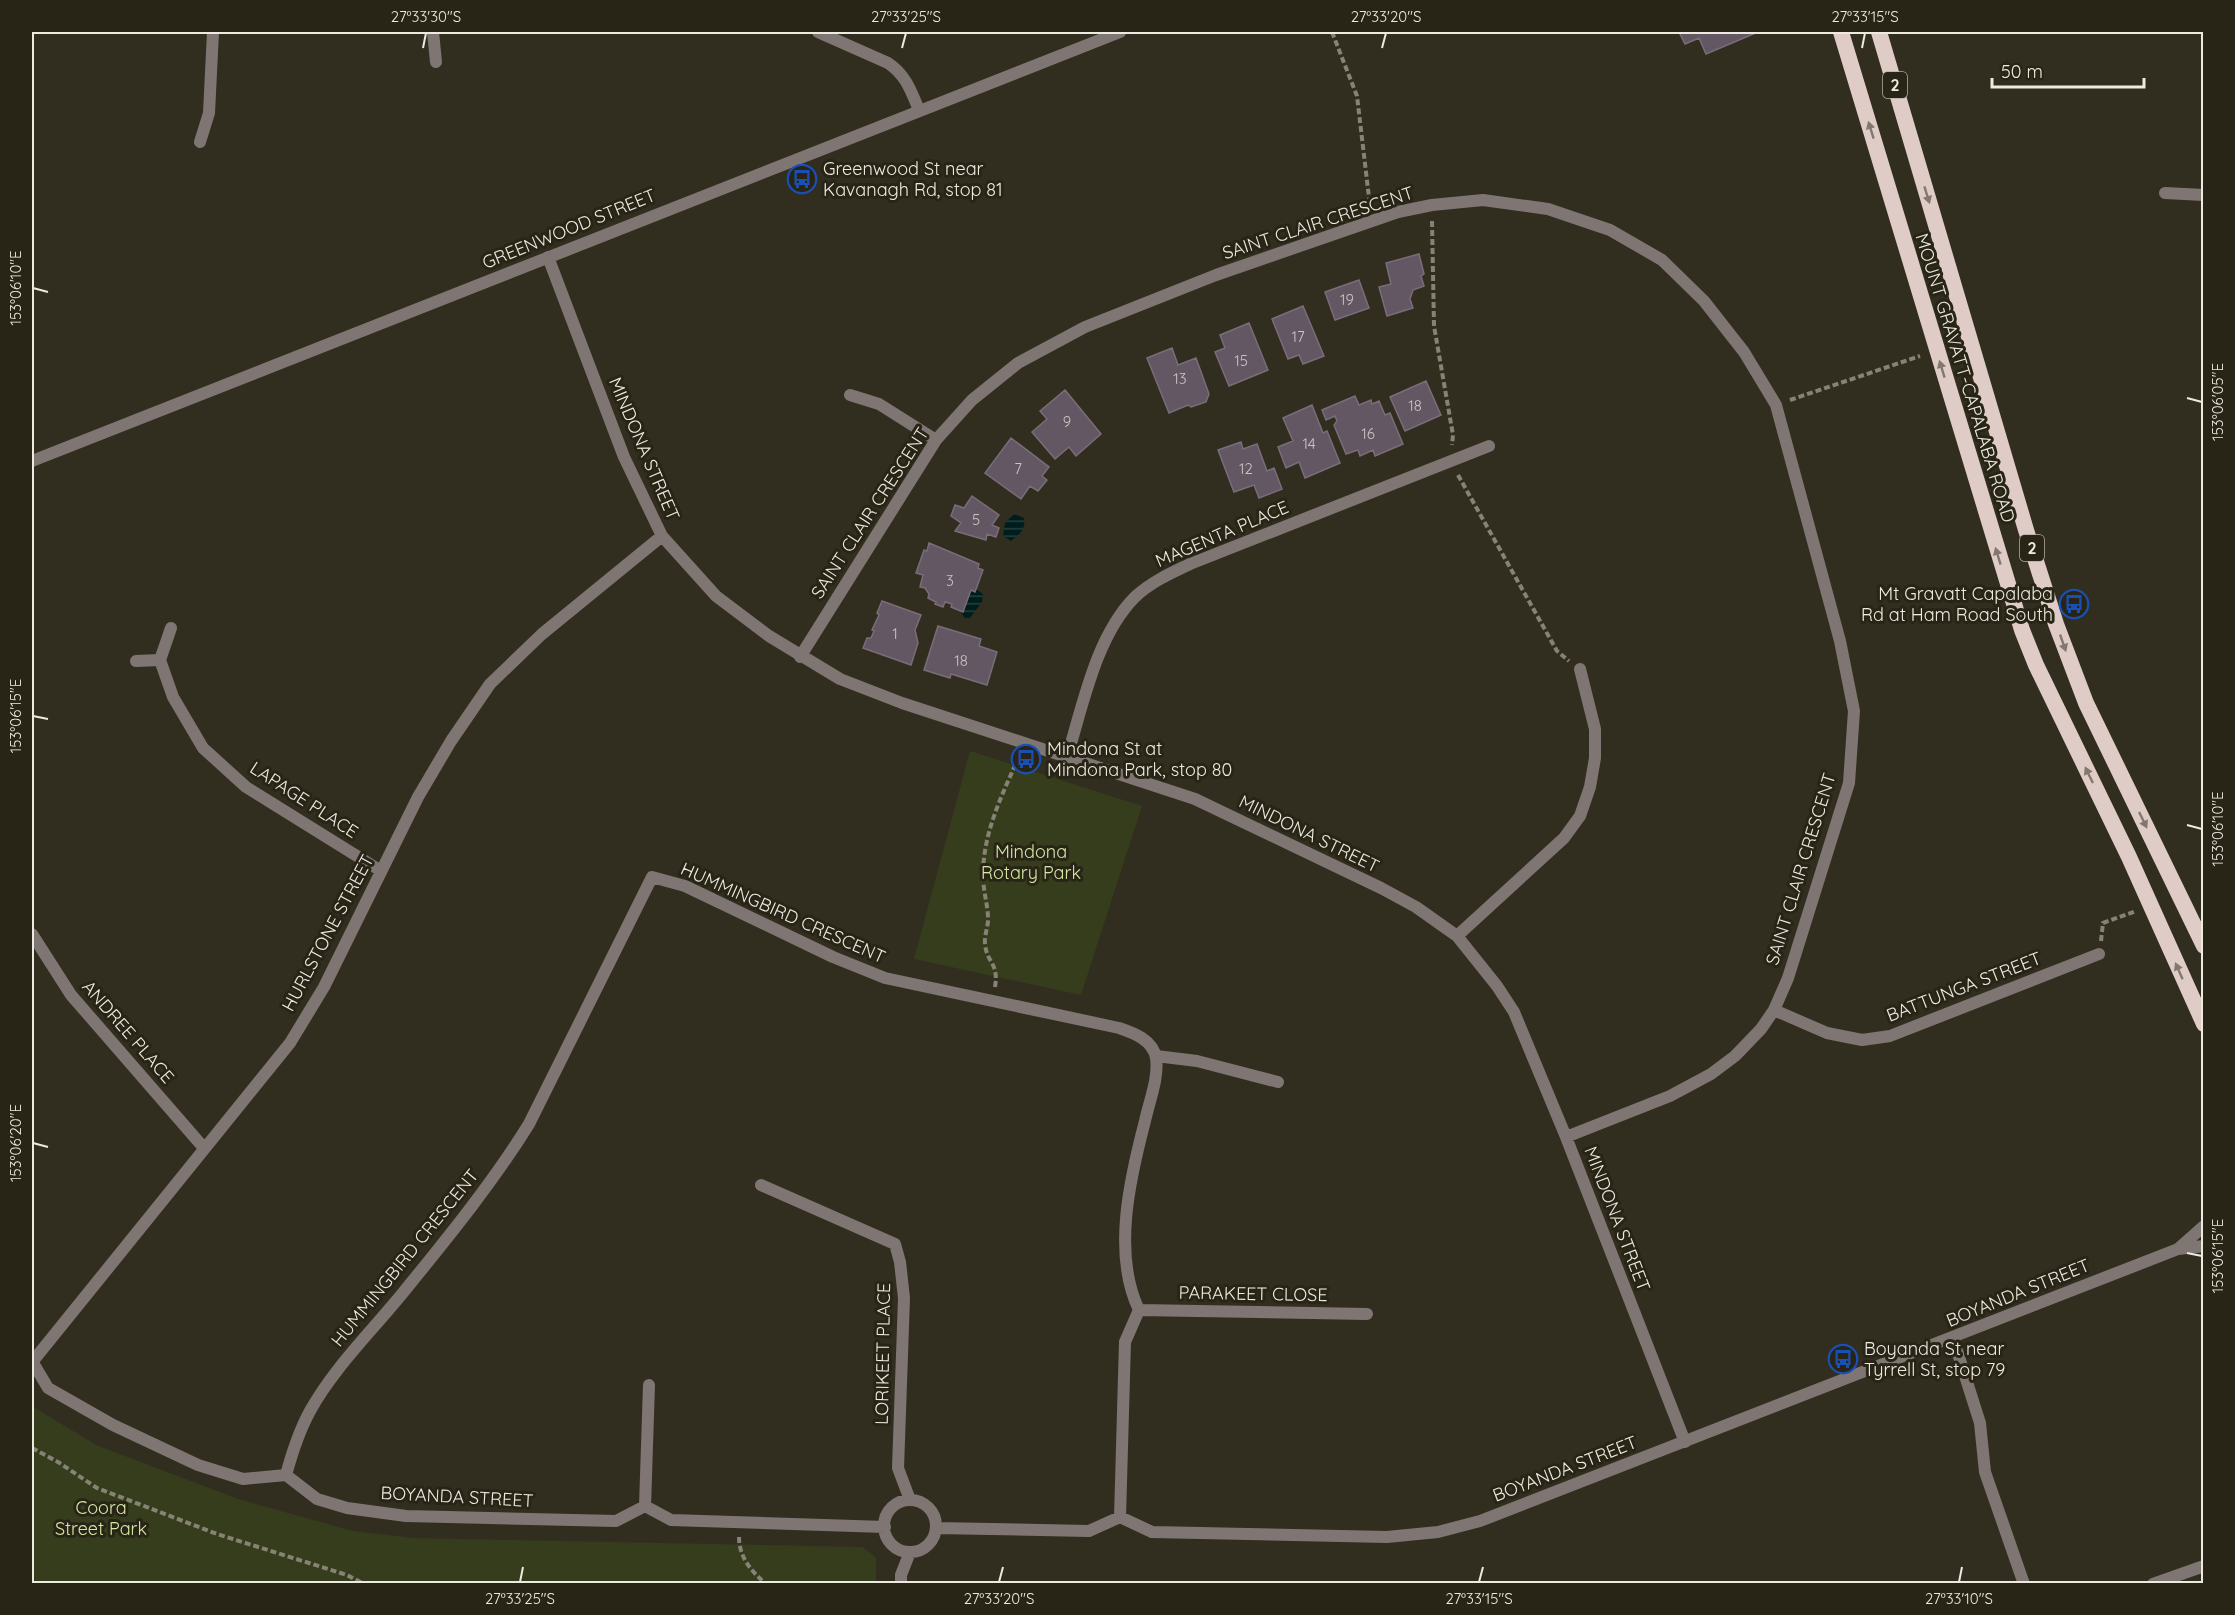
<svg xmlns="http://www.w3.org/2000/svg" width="2235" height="1615" viewBox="0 0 2235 1615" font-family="Quicksand,sans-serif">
  <defs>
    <pattern id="water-rules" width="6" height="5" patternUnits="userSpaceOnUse" patternTransform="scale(1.5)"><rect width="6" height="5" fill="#001d1e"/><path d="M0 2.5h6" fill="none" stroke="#263e3e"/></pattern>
  </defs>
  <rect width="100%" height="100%" fill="#322e1f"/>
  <path fill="#353d1c" d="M970,751L1142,806L1081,995L914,959Z
    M32,1406L96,1445L238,1499L353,1531L413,1538L863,1547L876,1558V1583H32Z"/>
  <path fill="url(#water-rules)" d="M1014,514L1024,518C1026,529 1020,534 1011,541L1003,536L1005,523Z
    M976,589L983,594L982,602L970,618H965L959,610L970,591Z"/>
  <path fill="#635764" stroke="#796d7a" stroke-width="1.5" d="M1679,32H1758L1706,54L1699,38L1685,44Z
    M1419,254L1424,274L1421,276L1424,286L1413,290L1410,299L1413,308L1387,316L1379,287L1391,284L1386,263Z
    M1359,280L1369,308L1335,320L1325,292Z
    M1303,306L1324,356L1303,364L1299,355L1288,359L1272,319Z
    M1249,323L1268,370L1229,386L1215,352L1225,348L1220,335Z
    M1172,348L1178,365L1196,358L1209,394L1206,402L1191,407L1188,405L1169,413L1147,358Z
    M1426,381L1441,415L1405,431L1390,397Z
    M1065,390L1101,434L1076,456L1069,447L1055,459L1032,432L1047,419L1040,411Z
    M1355,396L1359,405L1371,400L1372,404L1379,401L1385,415L1390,413L1403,444L1375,456L1373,450L1360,456L1358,450L1346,454L1334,425L1337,421L1335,416L1326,420L1322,410Z
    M1312,405L1323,433L1327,431L1340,463L1305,478L1299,462L1286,468L1278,447L1293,441L1283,418Z
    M1011,438L1049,467L1042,476L1047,480L1038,491L1030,486L1021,499L985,473Z
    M1241,442L1243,449L1257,444L1267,471L1274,468L1282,489L1259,498L1254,485L1234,492L1218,450Z
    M972,496L999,515L992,525L999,528L996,537L987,534L986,540L955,531L961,523L951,516L955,505L964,508Z
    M929,543L979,564L978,568L983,570L975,592L971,590L963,612L951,607L952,604L945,602L943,607L935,604L936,602L928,598L929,594L925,588L920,587L923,575L916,573L924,550L927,551Z
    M882,601L921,615L915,630L918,643L911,665L863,648L867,638H871L874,631L872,630L879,615L877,613Z
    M938,626L981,639L979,646L997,652L987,685L951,674L950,678L924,670Z"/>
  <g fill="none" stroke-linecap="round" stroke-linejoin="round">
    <path stroke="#868376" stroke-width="4" stroke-dasharray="6 3" stroke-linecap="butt" d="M1332,32L1357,96L1370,206
      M1432,221L1434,326L1453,435L1452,445
      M1790,400L1920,356
      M1458,475L1557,651L1569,661
      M2101,941L2103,923L2136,911
      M995,987C999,962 987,964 985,944C984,935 989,925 988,916C987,902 983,889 983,875C983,834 1001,797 1017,761
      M32,1448L58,1462L97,1488L217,1534L347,1575L364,1584
      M739,1537C739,1557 751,1571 766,1584"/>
    <path stroke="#7f7673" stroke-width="12" d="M433,32L436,62
      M818,32L888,63C906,75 911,91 919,110
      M200,142L209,113L213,32
      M2165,193L2204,195
      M548,257L624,457L662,536L716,596L769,636L840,679L902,703L1195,799L1381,888L1416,907L1457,936L1497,986L1514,1012L1566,1137L1685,1442
      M850,395L879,404L936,440
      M800,657L936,440L972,400L1018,363L1085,327L1216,275L1398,212L1432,205L1483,200L1548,209L1610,230L1662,260L1704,301L1744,352L1776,405L1840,641L1854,711L1849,783L1788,978L1774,1010L1761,1029L1735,1056L1711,1074L1670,1096L1566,1137
      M160,660L173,697L203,748L246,787L381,871
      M136,661L160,660L171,628
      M1067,757C1083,705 1096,636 1135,597C1151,582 1171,573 1190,564L1489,446
      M32,934L71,995L204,1148
      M1457,936L1564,838L1580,816L1590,787L1595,758V729L1580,669
      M1774,1010L1827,1033L1862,1040L1890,1036L2099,954
      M1156,1056L1197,1061L1278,1082
      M761,1185L895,1244L900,1262L904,1298L898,1468L910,1500
      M2178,1249L2204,1226
      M1139,1310L1367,1314
      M1953,1338L1980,1423L1985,1472L2024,1584
      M32,1361L48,1388L113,1425L198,1465L243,1479L286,1475L317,1499L347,1508L406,1516L616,1521L645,1506L671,1520L885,1527
      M33,1361L290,1043L324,987L418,797L451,741L490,684L542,634L662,536
      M286,1475C292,1453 299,1431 310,1411C335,1366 374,1329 406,1289C449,1236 493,1182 529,1124L652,877L685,886L833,957L885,978L1119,1028C1134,1033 1153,1040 1156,1058C1159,1078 1149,1102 1145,1121C1130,1178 1112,1254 1139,1310L1125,1342L1120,1517
      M884 1526a26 26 0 1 1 52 0a26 26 0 1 1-52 0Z
      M645,1506L649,1385
      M936,1528L1089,1531L1120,1517L1152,1532L1387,1537L1438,1532L1480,1521L2178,1249L2204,1246
      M901,1584V1575L910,1552
      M2153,1584L2204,1566"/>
    <path stroke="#7f7673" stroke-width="12" d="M32,461L1120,32"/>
    <path stroke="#e0ccc6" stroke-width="16" d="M1841,32L2022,630L2036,665L2129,857L2204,1024
      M1879,32L2026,530L2056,624L2086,703L2204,946"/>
  </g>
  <defs><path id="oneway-solid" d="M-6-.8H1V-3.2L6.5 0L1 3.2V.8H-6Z" transform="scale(1.5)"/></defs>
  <g fill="#84786e">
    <use href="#oneway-solid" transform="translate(1871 130) rotate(-107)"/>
    <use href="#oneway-solid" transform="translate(1927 195) rotate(73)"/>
    <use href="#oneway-solid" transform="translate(1942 369) rotate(-107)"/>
    <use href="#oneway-solid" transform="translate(1998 556) rotate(-107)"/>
    <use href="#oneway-solid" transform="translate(2063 643) rotate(71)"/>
    <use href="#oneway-solid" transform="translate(2089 775) rotate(-116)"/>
    <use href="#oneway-solid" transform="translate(2143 820) rotate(64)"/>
    <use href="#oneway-solid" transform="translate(2179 971) rotate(-114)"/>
  </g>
  <path fill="none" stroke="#edeae0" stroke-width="2" d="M423,48L426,33M902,48L906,33M1382,48L1386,33M1862,48L1865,33M33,288L48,292M2187,398L2202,402M33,716L48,719M2187,825L2202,829M33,1143L48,1147M2187,1253L2202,1256M520,1582L523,1567M999,1582L1003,1567M1479,1582L1483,1567M1959,1582L1962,1567"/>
  <defs>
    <g id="bus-ring" transform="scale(1.5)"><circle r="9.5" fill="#282416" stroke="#1a4fb4" stroke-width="1.5"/><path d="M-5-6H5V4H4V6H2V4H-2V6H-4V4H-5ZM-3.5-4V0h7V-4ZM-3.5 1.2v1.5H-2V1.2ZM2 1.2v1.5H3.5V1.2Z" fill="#1a4fb4"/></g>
  </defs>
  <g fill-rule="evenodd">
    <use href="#bus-ring" x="802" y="179"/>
    <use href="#bus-ring" x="2074" y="604"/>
    <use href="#bus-ring" x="1026" y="759"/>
    <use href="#bus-ring" x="1843" y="1359"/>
  </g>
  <g text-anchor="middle" stroke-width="6" stroke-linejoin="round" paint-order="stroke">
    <g font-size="15" fill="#cac5c1">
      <text x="1347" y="305">19</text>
      <text x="1298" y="342">17</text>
      <text x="1241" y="366">15</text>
      <text x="1180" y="384">13</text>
      <text x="1415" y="411">18</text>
      <text x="1067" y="427">9</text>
      <text x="1368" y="439">16</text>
      <text x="1309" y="449">14</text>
      <text x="1018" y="474">7</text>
      <text x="1246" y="474">12</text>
      <text x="976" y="525">5</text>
      <text x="950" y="586">3</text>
      <text x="895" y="639">1</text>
      <text x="961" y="666">18</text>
    </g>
    <g fill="#282416" stroke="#b2afa3" stroke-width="1.5">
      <rect x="1883" y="72" width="24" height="26" rx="4.5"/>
      <rect x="2020" y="535" width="24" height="26" rx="4.5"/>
    </g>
    <g font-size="16" font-weight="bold" fill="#edeae0">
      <text x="1895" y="91">2</text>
      <text x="2032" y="554">2</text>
    </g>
    <g font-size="18" fill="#edeae0" stroke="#282416" text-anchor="start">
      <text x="823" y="175">Greenwood St near<tspan x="823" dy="21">Kavanagh Rd, stop 81</tspan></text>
      <text x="2053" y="600" text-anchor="end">Mt Gravatt Capalaba<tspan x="2053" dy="21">Rd at Ham Road South</tspan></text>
      <text x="1047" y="755">Mindona St at<tspan x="1047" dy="21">Mindona Park, stop 80</tspan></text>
      <text x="1864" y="1355">Boyanda St near<tspan x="1864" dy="21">Tyrrell St, stop 79</tspan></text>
    </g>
    <g font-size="18" fill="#edeae0" stroke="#282416">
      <text transform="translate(1318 223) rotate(-18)" y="6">SAINT CLAIR CRESCENT</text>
      <text transform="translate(569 229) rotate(-22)" y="6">GREENWOOD STREET</text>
      <text transform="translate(1965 378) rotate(73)" y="6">MOUNT GRAVATT-CAPALABA ROAD</text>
      <text transform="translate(644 449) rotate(67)" y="6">MINDONA STREET</text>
      <text transform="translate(870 513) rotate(-57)" y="6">SAINT CLAIR CRESCENT</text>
      <text transform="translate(1222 534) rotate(-23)" y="6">MAGENTA PLACE</text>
      <text transform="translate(304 800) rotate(33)" y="6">LAPAGE PLACE</text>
      <text transform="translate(1309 834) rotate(26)" y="6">MINDONA STREET</text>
      <text transform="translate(1801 869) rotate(-73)" y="6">SAINT CLAIR CRESCENT</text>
      <text transform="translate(783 913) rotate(24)" y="6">HUMMINGBIRD CRESCENT</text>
      <text transform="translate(328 933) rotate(-62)" y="6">HURLSTONE STREET</text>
      <text transform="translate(1964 987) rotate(-21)" y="6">BATTUNGA STREET</text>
      <text transform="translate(128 1032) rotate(49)" y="6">ANDREE PLACE</text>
      <text transform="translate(1617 1219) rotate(69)" y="6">MINDONA STREET</text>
      <text transform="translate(405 1258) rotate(-51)" y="6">HUMMINGBIRD CRESCENT</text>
      <text transform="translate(2018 1293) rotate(-22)" y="6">BOYANDA STREET</text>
      <text transform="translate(1253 1294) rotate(1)" y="6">PARAKEET CLOSE</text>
      <text transform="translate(883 1354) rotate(-89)" y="6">LORIKEET PLACE</text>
      <text transform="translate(1565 1469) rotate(-21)" y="6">BOYANDA STREET</text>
      <text transform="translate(457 1497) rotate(3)" y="6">BOYANDA STREET</text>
    </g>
    <g font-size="18" fill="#d5e7a4" stroke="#282416">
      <text x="1031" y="858">Mindona<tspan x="1031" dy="21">Rotary Park</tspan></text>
      <text x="101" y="1514">Coora<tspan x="101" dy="21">Street Park</tspan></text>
    </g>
  </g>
  <rect width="2235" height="1615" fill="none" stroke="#282416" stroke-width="66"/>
  <path d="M1992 78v9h152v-9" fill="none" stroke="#edeae0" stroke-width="3"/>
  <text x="2001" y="78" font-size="18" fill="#edeae0" stroke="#282416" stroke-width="4.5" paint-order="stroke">50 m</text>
  <rect x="33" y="33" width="2169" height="1549" fill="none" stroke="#edeae0" stroke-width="2"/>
  <g font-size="15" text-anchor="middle" fill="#edeae0">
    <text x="426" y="22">27°33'30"S</text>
    <text x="906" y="22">27°33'25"S</text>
    <text x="1386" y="22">27°33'20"S</text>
    <text x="1865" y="22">27°33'15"S</text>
    <text transform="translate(16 288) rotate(-90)" y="5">153°06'10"E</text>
    <text transform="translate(2218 402) rotate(-90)" y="5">153°06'05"E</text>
    <text transform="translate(16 716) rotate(-90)" y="5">153°06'15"E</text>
    <text transform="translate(2218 829) rotate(-90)" y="5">153°06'10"E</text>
    <text transform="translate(16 1143) rotate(-90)" y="5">153°06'20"E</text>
    <text transform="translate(2218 1256) rotate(-90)" y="5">153°06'15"E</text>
    <text x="520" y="1604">27°33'25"S</text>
    <text x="999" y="1604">27°33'20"S</text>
    <text x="1479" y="1604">27°33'15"S</text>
    <text x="1959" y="1604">27°33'10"S</text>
  </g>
</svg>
